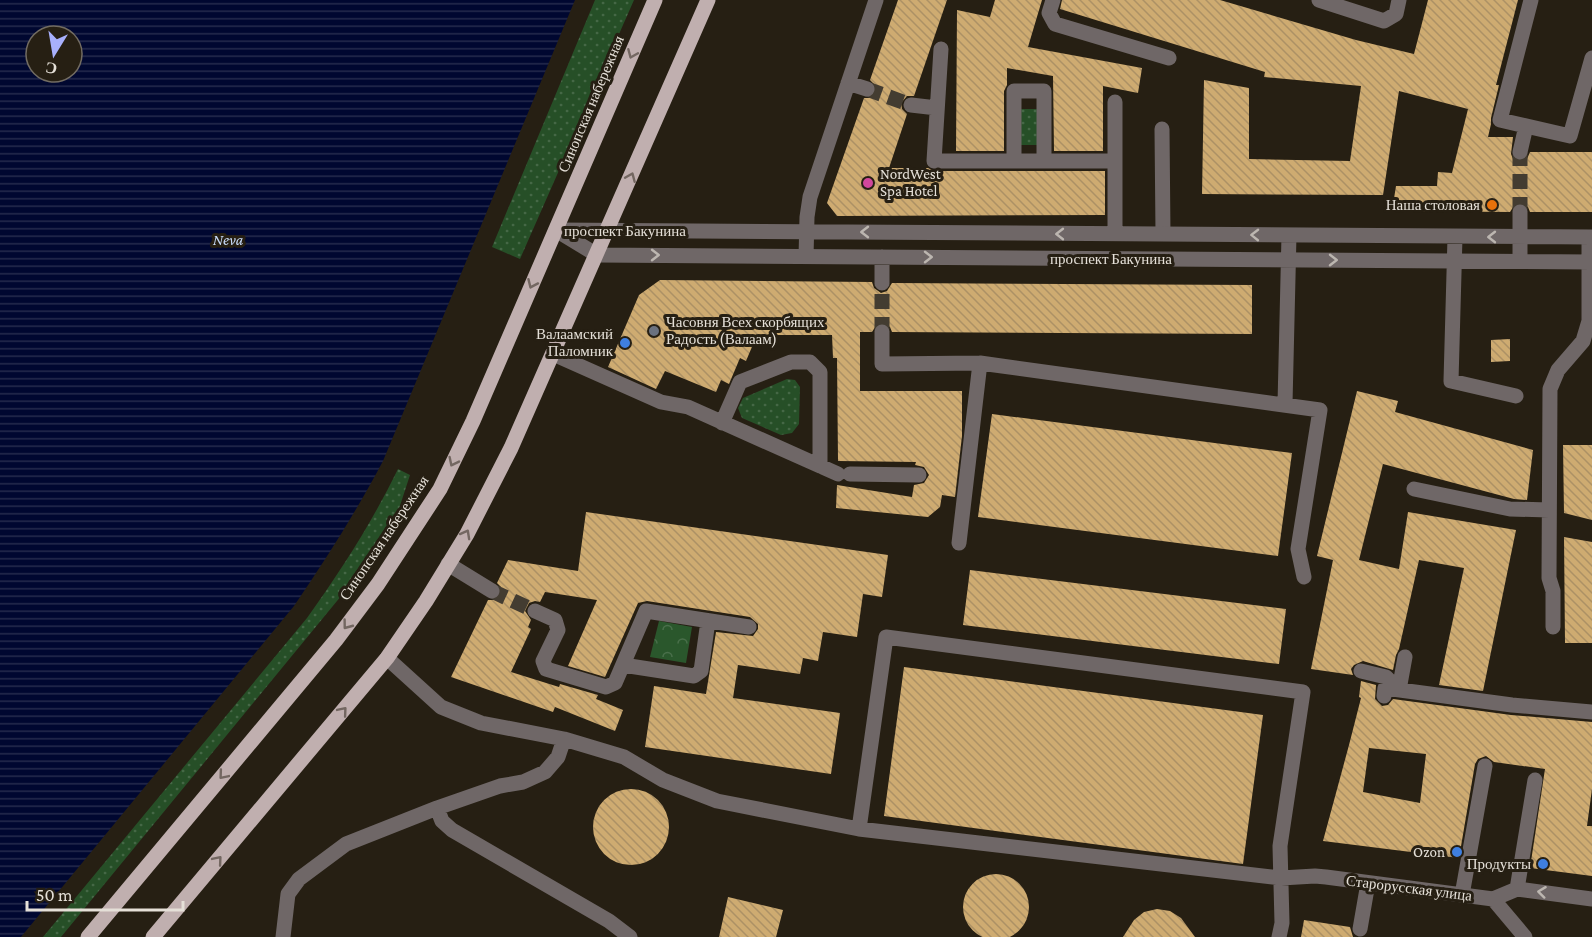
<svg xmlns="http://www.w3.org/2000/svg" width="1592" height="937" viewBox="0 0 1592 937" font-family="'Crimson Pro',serif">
  <defs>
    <pattern id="grass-dots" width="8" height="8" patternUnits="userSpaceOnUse" patternTransform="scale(1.5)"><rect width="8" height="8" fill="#264f27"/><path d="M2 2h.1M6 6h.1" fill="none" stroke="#456846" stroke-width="1.8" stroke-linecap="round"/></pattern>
    <pattern id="forest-crowns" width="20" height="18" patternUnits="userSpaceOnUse" patternTransform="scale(1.5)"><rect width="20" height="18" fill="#2a572c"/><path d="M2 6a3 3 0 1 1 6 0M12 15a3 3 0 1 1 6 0" fill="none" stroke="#496f4a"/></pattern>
    <pattern id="water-rules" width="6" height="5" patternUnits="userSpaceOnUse" patternTransform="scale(1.5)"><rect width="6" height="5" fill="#000730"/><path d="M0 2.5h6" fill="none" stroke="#252b4d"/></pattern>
    <pattern id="building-back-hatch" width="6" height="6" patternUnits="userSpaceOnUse" patternTransform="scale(1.5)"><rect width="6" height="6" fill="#ceab71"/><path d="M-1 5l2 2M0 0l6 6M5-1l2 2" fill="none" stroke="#ac9165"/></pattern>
  </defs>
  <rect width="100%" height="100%" fill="#261f13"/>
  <path fill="url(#grass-dots)" d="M595,0H634L520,259L492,247Z
    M1021,109H1037V145H1021Z
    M787,379L795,380L800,387L799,424L792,433L781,435L742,418L738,408L743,398Z
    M398,469L410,475L395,521L360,573L61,937H43L307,618C342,569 371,524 398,469Z"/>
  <path fill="url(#forest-crowns)" d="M659,621L692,627L686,663L650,657Z"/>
  <path fill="url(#water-rules)" fill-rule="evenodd" d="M0,0H575L383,461C356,512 326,559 294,606L21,937H0ZM36,36H72V72H36Z"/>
  <path fill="url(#building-back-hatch)" fill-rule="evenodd" d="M898,0H947L914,96H907L901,103L902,109L907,114L889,168H928L934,171H1105V215L837,216L827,203L864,98H870L876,92V86L870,80Z
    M995,0H1042L1028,47L1142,68L1138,93L1103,86V151H1054L1053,76L1007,68V85L1004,91V151H956L957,10L990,17Z
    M1062,0H1220L1356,40L1414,54L1428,0H1518L1496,85H1499L1491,118V124L1488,137H1513L1511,154L1513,159L1518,162L1527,159L1530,152H1592V212H1530L1528,207L1521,202L1515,204L1510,212L1392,211L1396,186H1437L1438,172L1452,173L1468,109L1399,91L1383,195L1202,194L1204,80L1249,88V159L1350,161L1361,86L1264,77L1265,72L1060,9Z
    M660,280L872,282L874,288L881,293L887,291L892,283L1252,285V334L892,332L890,327L883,322L877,324L872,332H860V391H962V436L955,497L942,495L940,507L928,517L836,508L837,485L912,497L914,485L924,483L929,475L924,467L915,465L916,462L838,461L837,358H833L832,335H757L746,361L740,358L729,384L721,380L716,392L665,371L656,389L608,367L639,295Z
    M1510,339V361L1491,362V340Z
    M1357,391L1398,401L1395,412L1533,450L1527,500L1514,499L1383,464L1359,560L1399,569L1408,512L1516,530L1483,691L1439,685L1464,568L1419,560L1399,649L1396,655L1393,670L1363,661L1354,665L1351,669L1353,675L1311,669L1333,560L1317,556Z
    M992,414L1292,453L1278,556L978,517Z
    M1563,445H1592V520L1564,513Z
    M586,512L888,555L882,597L863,594L857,637L823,632L818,661L803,658L800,674L738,665L733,698L840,713L831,774L645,747L654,686L706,694L716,632L753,636L758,629V624L750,617L647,601L638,603L605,677L568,666L597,600L545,592L540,602L535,601L529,603L525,611L531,620L528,627L531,629L511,672L559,687L560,684L598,695L596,699L623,710L615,731L555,707L553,712L451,677L488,600H496L501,596V587L497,583L508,560L578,571Z
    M1564,537L1592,542V643H1565Z
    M970,570L1286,609L1279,664L963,625Z
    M904,667L1263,715L1243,864L884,816Z
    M1361,681L1376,685L1375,699L1382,706L1388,705L1393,699L1511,715L1592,722V789L1587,826H1592V876L1530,868L1545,769L1494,762L1486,756L1478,759L1475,764L1459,858L1323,841L1349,745L1361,698L1359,697ZM1369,748L1426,754L1420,803L1363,792Z
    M593 827a38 38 0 1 1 76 0a38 38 0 1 1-76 0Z
    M963 907a33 33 0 1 1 66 0a33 33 0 1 1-66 0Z
    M728,897L783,910L776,937H719Z
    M1157,909L1170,911L1181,918L1195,937H1123L1134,920L1144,912Z
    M1304,920L1350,927L1353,937H1301Z"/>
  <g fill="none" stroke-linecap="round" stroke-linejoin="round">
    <path stroke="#433c31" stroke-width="15" stroke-dasharray="15 8" stroke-linecap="butt" d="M867,89L911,105
      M1520,212V152
      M882,332V283
      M492,591L535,611"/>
    <path stroke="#6f6767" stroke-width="15" d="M1053,0L1049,13L1055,24L1169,58
      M1319,0L1384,21L1396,14L1399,0
      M1531,0L1500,120L1570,136L1592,58
      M941,49L934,161H1115
      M848,83L867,89
      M1115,102V234
      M911,105L937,108
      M1162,129L1163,234
      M1520,152L1526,126
      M1014,161V91H1044V161
      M1520,212V261
      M556,230L597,255L1592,262
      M556,230L1592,237
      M1455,237L1451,381L1516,396
      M806,257L807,217L810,197L876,0
      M882,257V283
      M882,332V364L980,363L1320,410L1298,549L1304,577
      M553,354L661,402L688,407L838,474
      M1285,404L1289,235
      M722,423L740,382L791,362H810L820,372V466
      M850,474L919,475
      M1414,489L1510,509L1549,510
      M959,543L980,363
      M448,564L492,591
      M535,611L555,620L558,630L543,661L546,669L606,687L615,683L646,611L749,627
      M1553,627V591L1549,578L1550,389L1558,370L1583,341L1589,321V237
      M387,658L441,707L481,723L564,739L624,757L663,780L717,801L859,829L1281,878L1315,876L1326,877L1493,899L1517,889L1592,899
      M623,665L694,676L701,671L708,621
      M1361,671L1386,677L1399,690L1405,657
      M1384,696L1385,688L1512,705L1592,712
      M437,808L442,821L452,830L609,921L630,937
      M859,829L886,637L1303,692L1280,846L1282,923L1279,937
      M1517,889L1535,780
      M1462,895L1485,766
      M1493,899L1525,937
      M1360,929L1368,883
      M283,937L288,894L299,879L346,844L437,808L500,786L523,782L545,772L558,757L564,739"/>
    <path stroke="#c0afaf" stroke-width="15" d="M88,937L336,640L378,584L440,489L473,421L655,0
      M153,937L387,658L426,601L467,534L511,448L708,0"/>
  </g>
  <defs><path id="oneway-chevron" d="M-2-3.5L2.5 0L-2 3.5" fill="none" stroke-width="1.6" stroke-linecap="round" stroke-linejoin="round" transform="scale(1.5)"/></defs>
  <g stroke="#736761">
    <use href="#oneway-chevron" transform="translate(632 54) rotate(113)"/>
    <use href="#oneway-chevron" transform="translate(631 177) rotate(-67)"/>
    <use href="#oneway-chevron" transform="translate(532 284) rotate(114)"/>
    <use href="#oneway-chevron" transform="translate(453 462) rotate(116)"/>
    <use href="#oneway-chevron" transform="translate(466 534) rotate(-61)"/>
    <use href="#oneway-chevron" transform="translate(347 625) rotate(127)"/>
    <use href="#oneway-chevron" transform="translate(343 711) rotate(-50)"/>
    <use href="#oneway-chevron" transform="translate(223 775) rotate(130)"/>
    <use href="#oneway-chevron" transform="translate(218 860) rotate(-50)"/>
  </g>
  <g stroke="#bcb6b0">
    <use href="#oneway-chevron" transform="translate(865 232) rotate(-180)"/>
    <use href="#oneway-chevron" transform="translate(1060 234) rotate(-180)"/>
    <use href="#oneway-chevron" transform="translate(1255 235) rotate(-179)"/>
    <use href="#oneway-chevron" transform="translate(1492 237) rotate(-180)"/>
    <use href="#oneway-chevron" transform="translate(655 255)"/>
    <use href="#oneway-chevron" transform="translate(928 257)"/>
    <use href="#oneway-chevron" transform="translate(1333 260)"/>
    <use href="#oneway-chevron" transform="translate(1542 892) rotate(-173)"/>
  </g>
  <circle fill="#d1479c" stroke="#261f13" stroke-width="2" cx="868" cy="183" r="6"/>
  <circle fill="#e8710a" stroke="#261f13" stroke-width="2" cx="1492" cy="205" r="6"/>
  <circle fill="#6b7280" stroke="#261f13" stroke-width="2" cx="654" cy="331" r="6"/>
  <g fill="#3f7fe0" stroke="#261f13" stroke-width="2">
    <circle cx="625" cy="343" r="6"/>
    <circle cx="1457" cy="852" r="6"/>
    <circle cx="1543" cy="864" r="6"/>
  </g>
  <g text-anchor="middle" stroke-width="6" stroke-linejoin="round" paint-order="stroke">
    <g font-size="15" fill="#e5e0d8" stroke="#261f13">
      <text transform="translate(591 104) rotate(-67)" y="5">Синопская набережная</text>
      <text x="625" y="236">проспект Бакунина</text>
      <text x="1111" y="264">проспект Бакунина</text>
      <text transform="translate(384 538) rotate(-56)" y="5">Синопская набережная</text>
      <text transform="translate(1409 888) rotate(7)" y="5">Старорусская улица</text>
    </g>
    <g font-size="15" fill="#e5e0d8" stroke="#261f13" text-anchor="end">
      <text x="880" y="179" text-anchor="start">NordWest<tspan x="880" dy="17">Spa Hotel</tspan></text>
      <text x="1480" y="210">Наша столовая</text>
      <text x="666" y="327" text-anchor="start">Часовня Всех скорбящих<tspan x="666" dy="17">Радость (Валаам)</tspan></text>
      <text x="613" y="339">Валаамский<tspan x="613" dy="17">Паломник</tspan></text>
      <text x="1445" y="857">Ozon</text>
      <text x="1531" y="869">Продукты</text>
    </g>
    <g font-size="16" font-style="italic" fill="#c6d9f7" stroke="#261f13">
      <text x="228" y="245">Neva</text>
    </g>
  </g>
  <g transform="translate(54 54) rotate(191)"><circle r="28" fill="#261f13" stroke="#726c62" stroke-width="1.5"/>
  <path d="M0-4.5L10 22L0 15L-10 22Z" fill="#a8b0fc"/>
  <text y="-9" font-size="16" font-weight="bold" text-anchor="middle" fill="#e5e0d8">С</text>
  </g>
  <path d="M27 901v9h156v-9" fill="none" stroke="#e5e0d8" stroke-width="3"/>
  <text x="36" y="901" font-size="18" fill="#e5e0d8" stroke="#261f13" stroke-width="4.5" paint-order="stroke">50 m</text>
</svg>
